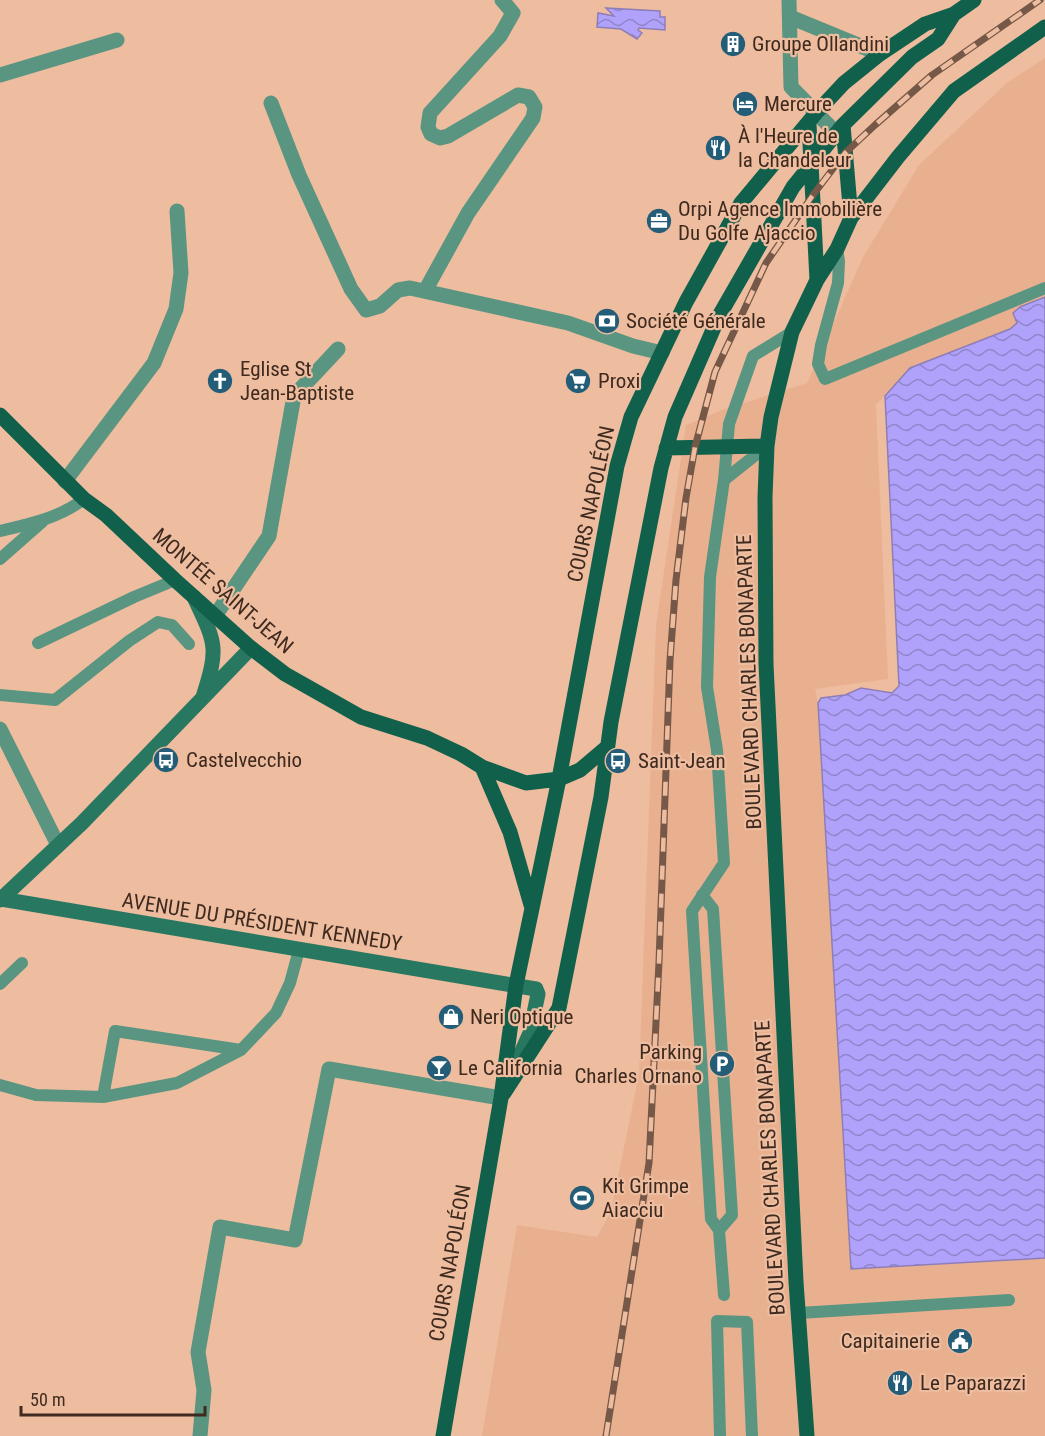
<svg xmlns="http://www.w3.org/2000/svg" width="1045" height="1436" viewBox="0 0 1045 1436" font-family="'Roboto Condensed',sans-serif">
  <defs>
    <pattern id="water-waves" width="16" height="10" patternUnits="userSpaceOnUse" patternTransform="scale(1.5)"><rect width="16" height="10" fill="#b0a2fa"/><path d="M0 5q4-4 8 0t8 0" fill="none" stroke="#9184ca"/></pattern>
  </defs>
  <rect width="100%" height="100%" fill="#eebc9f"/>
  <path fill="#e9b090" d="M1045,58V297L1020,307L1013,313L1017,323L1010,329L910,368L876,405L888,679L815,689L818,703L851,1268L1045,1258V1436H482L517,1225L597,1237L611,1211L639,1074L656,625L686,425L722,410L807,383L863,257L919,165L1008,82Z"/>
  <path fill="url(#water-waves)" stroke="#8e7eb8" stroke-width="1.5" d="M606,8L660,11V17H665V30L639,28L638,30L642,33L637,39L621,29L597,27L598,13L614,16Z
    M1045,297V1258L851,1269L818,703L821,698L845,695L861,688L892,693L899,686L885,396L910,368L1010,329L1017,323L1013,313L1020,307Z"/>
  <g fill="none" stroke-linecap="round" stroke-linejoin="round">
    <path stroke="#599581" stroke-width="12" d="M837,249L839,261L838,283L821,345L818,364L825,379L1045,288
      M724,480L729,424L753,356L792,332
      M0,531C30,524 59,518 84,499
      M0,559L42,522
      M38,643L134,597L175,580
      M0,695L55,700L129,641L158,622L172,625L189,644
      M702,895L713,909L732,1215L719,1230L711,1219L692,911L724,863L717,750L707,687L710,577L724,480L767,446
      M0,984L22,963
      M0,1085L36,1095L103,1097L177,1083L241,1050L276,1013L290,983L299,950
      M103,1097L115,1031L241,1050
      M719,1230L724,1295
      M799,1313L1009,1300
      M720,1436L717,1321L747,1322L752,1436"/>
    <path stroke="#599581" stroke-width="15" d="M0,75L117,40
      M271,103L299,175L351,289L366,310L380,306L398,290L410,288L568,323L633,346L662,353
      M425,291L468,213L533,118L535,107L529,97L518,95L448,136L440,138L431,134L428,127L430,113L500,36L513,13L502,0
      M65,481L154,363L176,309L181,273L177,211
      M215,616L269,536L294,396L338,349
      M0,729L58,845
      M200,1436L204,1390L198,1352L220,1227L295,1240L329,1069L501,1098"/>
    <path stroke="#599581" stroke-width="15" d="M789,0L791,87L844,141
      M790,17L880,54"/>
    <path stroke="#287861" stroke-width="15" d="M194,597C216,644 219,647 203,697
      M1,899L536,989L538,994L530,1033L514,1069
      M0,900L82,823L251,648"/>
    <path stroke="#11604b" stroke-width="15" d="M809,124L817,280
      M843,125L851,218
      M0,415L84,499L106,515L175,580L251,648L285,674L361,717L427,738L461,754L482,767L526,783L559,779L580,770L606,748
      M666,448L767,446
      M482,767L510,832L531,905
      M504,1093L559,1008L601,797L611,722L661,468L675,417L719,316L793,187L843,125L912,57L938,39L954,14
      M443,1436L501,1098L516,985L559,779L617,466L631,417L686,302L741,203L816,113L844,83L880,54L925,24L954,14L974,0
      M807,1436L796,1282L766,664L765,497L767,446L771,417L792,332L817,280L837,249L851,218L898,157L954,91L1045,27"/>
    <g stroke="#755847" stroke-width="7">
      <path id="rail" d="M606,1436L649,1163L659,962L670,660L676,580L686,498L695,447L715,372L766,263L813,195L845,153L875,125L932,75L1040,0"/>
    </g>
    <use href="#rail" stroke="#eebc9f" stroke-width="4.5" stroke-dasharray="14" stroke-linecap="butt"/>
  </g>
  <defs>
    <g id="building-disc" transform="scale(1.35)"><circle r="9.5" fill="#245d77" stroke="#eebc9f"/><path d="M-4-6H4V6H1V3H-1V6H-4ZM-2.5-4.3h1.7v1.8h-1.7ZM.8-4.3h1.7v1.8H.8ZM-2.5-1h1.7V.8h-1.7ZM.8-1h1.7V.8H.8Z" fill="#fff"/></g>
    <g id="hotel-disc" transform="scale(1.35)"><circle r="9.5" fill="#245d77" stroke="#eebc9f"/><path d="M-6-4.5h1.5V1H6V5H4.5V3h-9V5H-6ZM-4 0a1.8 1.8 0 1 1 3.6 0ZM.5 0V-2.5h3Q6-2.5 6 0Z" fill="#fff"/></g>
    <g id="restaurant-disc" transform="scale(1.35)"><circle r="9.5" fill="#245d77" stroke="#eebc9f"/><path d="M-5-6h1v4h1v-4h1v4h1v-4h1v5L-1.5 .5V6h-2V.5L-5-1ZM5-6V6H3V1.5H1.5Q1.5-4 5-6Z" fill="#fff"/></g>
    <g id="office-disc" transform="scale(1.35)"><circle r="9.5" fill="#245d77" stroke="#eebc9f"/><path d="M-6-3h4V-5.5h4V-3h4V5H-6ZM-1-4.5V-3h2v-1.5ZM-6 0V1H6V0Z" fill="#fff"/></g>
    <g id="bank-disc" transform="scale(1.35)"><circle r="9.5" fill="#245d77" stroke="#eebc9f"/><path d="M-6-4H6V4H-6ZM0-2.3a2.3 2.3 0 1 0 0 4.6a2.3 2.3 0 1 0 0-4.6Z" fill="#fff"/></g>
    <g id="church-disc" transform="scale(1.35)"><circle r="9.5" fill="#245d77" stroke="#eebc9f"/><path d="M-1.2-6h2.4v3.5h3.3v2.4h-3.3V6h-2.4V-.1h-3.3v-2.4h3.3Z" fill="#fff"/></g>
    <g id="supermarket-disc" transform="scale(1.35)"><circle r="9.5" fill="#245d77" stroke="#eebc9f"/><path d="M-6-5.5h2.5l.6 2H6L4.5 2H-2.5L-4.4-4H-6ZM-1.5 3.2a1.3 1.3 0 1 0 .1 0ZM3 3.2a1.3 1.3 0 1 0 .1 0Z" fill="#fff"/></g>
    <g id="bus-disc" transform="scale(1.35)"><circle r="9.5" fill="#245d77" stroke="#eebc9f"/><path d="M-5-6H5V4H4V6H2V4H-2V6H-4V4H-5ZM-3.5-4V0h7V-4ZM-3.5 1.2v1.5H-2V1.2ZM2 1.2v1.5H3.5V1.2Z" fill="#fff"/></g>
    <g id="shop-disc" transform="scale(1.35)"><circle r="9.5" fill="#245d77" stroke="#eebc9f"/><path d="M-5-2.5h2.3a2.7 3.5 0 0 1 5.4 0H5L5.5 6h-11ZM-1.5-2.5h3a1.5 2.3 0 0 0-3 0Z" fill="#fff"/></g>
    <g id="parking-disc" transform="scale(1.35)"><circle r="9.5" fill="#245d77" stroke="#eebc9f"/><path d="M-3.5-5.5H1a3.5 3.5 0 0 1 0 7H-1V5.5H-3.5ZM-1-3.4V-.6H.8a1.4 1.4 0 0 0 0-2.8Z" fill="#fff"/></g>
    <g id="bar-disc" transform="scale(1.35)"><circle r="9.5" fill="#245d77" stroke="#eebc9f"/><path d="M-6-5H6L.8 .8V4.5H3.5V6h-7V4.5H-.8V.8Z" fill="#fff"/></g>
    <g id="stadium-disc" transform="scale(1.35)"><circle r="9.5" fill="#245d77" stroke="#eebc9f"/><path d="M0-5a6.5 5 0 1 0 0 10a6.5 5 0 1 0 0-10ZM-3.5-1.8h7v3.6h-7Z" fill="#fff"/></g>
    <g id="civic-disc" transform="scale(1.35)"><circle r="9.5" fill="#245d77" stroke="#eebc9f"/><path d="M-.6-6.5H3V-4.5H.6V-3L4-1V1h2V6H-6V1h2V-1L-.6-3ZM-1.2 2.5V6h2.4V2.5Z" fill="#fff"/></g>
  </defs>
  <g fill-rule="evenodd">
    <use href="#building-disc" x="733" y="44"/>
    <use href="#hotel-disc" x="745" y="104"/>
    <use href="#restaurant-disc" x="718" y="148"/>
    <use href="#office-disc" x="659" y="221"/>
    <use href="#bank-disc" x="607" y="321"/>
    <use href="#church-disc" x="220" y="381"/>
    <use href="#supermarket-disc" x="578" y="381"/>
    <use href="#bus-disc" x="166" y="760"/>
    <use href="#bus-disc" x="618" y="761"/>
    <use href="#shop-disc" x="451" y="1017"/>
    <use href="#parking-disc" x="722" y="1064"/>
    <use href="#bar-disc" x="439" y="1068"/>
    <use href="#stadium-disc" x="582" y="1198"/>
    <use href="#civic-disc" x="960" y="1341"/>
    <use href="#restaurant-disc" x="900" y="1383"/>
  </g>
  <g text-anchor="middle" stroke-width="4.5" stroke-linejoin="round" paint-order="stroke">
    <g font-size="21" fill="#3e2a1f" stroke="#eebc9f" text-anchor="start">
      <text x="752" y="51">Groupe Ollandini</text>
      <text x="764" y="111">Mercure</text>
      <text x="738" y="143">À l'Heure de<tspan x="738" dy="24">la Chandeleur</tspan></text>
      <text x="678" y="216">Orpi Agence Immobilière<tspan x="678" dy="24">Du Golfe Ajaccio</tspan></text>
      <text x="626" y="328">Société Générale</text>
      <text x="240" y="376">Eglise St<tspan x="240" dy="24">Jean-Baptiste</tspan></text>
      <text x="598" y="388">Proxi</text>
      <text x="186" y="767">Castelvecchio</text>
      <text x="638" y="768">Saint-Jean</text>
      <text x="470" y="1024">Neri Optique</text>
      <text x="702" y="1059" text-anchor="end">Parking<tspan x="702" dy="24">Charles Ornano</tspan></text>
      <text x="458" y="1075">Le California</text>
      <text x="602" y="1193">Kit Grimpe<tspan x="602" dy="24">Aiacciu</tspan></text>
      <text x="940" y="1348" text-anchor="end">Capitainerie</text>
      <text x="920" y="1390">Le Paparazzi</text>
    </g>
    <g font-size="21" fill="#3e2a1f" stroke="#eebc9f">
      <text transform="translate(591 504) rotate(-78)" y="7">COURS NAPOLÉON</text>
      <text transform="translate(223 591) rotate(41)" y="7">MONTÉE SAINT-JEAN</text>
      <text transform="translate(749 682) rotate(-92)" y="7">BOULEVARD CHARLES BONAPARTE</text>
      <text transform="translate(262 922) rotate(9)" y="7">AVENUE DU PRÉSIDENT KENNEDY</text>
      <text transform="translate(770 1168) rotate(-93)" y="7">BOULEVARD CHARLES BONAPARTE</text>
      <text transform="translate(450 1263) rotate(-80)" y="7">COURS NAPOLÉON</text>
    </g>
  </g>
  <path d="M21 1406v9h184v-9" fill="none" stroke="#3e2a1f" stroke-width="3"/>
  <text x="30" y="1406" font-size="18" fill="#3e2a1f" stroke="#eebc9f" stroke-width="4.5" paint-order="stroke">50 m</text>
</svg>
